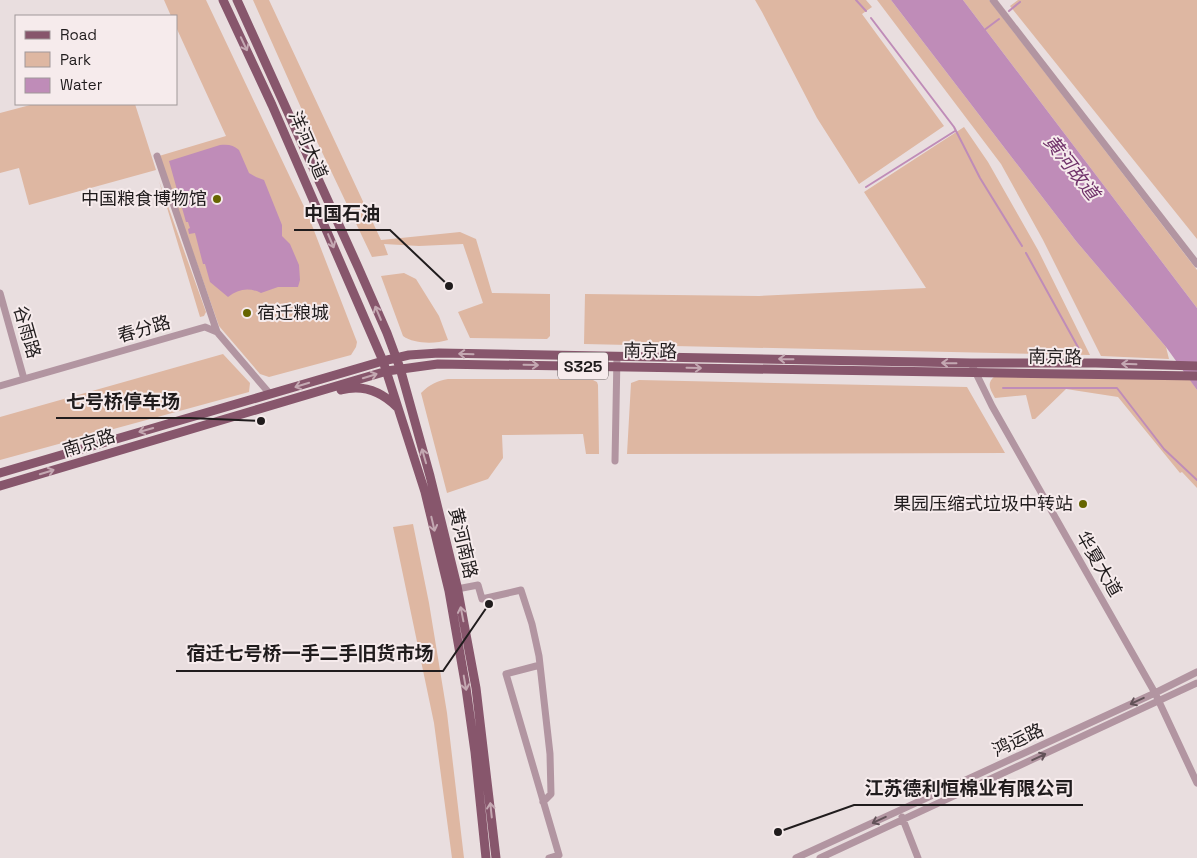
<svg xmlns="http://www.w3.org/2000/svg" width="1197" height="858" viewBox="0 0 1197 858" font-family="'Space Grotesk','Noto Sans SC',sans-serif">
  <rect width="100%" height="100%" fill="#e9dedf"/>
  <path fill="#deb7a2" d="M164,0H206L308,215L357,342L356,347L351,355L269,377L260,374L219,326L159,156L226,136L176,27V16H171Z
    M253,0H269L381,240L460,232L476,239L492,293L550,294V336L547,339L470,338L458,312L483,303L463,244L419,246L384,244L388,255L372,257L302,110Z
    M755,0H866L872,7L862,14L944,126L859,184L817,118L762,12Z
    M877,0H891L1076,241L1166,347L1169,359L1101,356L1043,240L1001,164Z
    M963,0H989L1197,270V308Z
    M1018,0H1197V239L1010,6Z
    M34,104H135L156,170L29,205L19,168L0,173V113Z
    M964,127L988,162L1038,250L1090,355L584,344L585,294L759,296L926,288L864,192Z
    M159,181L206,312L204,316L200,317Z
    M404,273L416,279L439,316L448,340C435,344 414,344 403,336L381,276Z
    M223,354L250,383L249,392L0,460V417Z
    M995,376L1189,378L1197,390V488L1182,472L1180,473L1118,397L1066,389L1035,419H1032L1026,395L995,398C990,389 986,383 995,376Z
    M448,379H591L597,382L598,385L599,454H586L583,434L502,435L503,458L488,479L447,493L421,393C430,384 437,381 448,379Z
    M639,380L967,387L1005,453L627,454L631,383Z
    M413,524L429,603L447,713L464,858H452L434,723L393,527Z"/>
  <path fill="#bf8cb8" d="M891,0H963L1197,308V390L1166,347L1076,241Z
    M220,145C228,144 234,145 239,150L249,173L256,177L264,180L282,225V236L290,244L299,265L300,280L298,287H278L261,293C249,287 238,289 228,297L210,282L205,264H203L195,233L189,234L188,229L190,228L188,222H186L169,161Z"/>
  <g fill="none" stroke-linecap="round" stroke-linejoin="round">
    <path stroke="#bf8cb8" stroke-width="2" d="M856,0L866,11
      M1009,11L1020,2
      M871,18L954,127L980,178L1022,246
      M983,31L999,19
      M866,187L955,131
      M1026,253L1079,349
      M1003,388H1117L1164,449L1197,480"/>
    <path stroke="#b295a1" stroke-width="7" d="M993,0L1197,264
      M157,156L217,332
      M0,293L24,379
      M971,363L992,406L1155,693L1197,783
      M0,386L205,327L217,332L270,394
      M615,461L617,356
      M457,589L478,585L482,599L521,590L532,624L539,656L550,754L551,794L543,802
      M540,665L506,674L559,855L549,858
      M902,817L918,858
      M796,858L1155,693L1197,672
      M820,858L1197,683"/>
    <path stroke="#87566c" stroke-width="9" d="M223,0L272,105L383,361L425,492L449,591L466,688L475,752L486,858
      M237,0L358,267L387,333L400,368L430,476L457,586L476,688L496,858
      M341,390C363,384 382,392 397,407
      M0,473L383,361L409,355L439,353L971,363H1096L1197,366
      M0,486L387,371L438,364L1197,376"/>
  </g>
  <defs><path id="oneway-shaft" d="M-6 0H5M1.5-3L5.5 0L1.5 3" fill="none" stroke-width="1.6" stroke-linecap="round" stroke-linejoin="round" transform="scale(1.25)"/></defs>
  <g stroke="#c4a8b2">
    <use href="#oneway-shaft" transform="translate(244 44) rotate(65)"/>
    <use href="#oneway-shaft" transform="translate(331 241) rotate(67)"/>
    <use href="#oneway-shaft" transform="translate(378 313) rotate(-113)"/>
    <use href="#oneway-shaft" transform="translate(466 354) rotate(-178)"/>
    <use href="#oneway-shaft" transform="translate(786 359) rotate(-179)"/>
    <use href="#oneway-shaft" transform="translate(949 363) rotate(-179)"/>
    <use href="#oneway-shaft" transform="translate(1129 364) rotate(-178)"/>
    <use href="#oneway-shaft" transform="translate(531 365) rotate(1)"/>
    <use href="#oneway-shaft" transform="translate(694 368) rotate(1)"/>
    <use href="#oneway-shaft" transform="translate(370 376) rotate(-17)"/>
    <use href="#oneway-shaft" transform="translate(302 385) rotate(163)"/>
    <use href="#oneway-shaft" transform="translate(146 430) rotate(164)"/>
    <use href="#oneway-shaft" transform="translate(424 456) rotate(-106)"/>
    <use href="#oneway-shaft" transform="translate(47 472) rotate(-17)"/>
    <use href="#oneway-shaft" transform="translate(433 524) rotate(77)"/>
    <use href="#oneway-shaft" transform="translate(462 614) rotate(-101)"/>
    <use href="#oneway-shaft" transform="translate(465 683) rotate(80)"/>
    <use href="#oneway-shaft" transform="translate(491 810) rotate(-96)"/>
  </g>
  <g stroke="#625258">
    <use href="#oneway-shaft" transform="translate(1137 701) rotate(155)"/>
    <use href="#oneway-shaft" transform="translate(1039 757) rotate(-25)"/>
    <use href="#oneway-shaft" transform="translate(879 820) rotate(155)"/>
  </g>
  <g fill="#666500" stroke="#f6ebec" stroke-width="2">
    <circle cx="217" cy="199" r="5"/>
    <circle cx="247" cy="313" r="5"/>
    <circle cx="1083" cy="504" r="5"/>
  </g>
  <g text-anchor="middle" stroke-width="4" stroke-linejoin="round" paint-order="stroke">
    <rect fill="#f6ebec" stroke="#605a5b" stroke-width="1" x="558" y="352.5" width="50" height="27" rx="4"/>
    <g font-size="16" font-weight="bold" fill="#201c1d">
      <text x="583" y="372">S325</text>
    </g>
    <g font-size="18" fill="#201c1d" stroke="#f6ebec">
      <text transform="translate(308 145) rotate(67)" y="6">洋河大道</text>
      <text transform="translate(144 329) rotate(-16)" y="6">春分路</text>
      <text transform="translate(27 332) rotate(74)" y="6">谷雨路</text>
      <text transform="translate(650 351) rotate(1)" y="6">南京路</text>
      <text transform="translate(1055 357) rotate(1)" y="6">南京路</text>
      <text transform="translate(89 443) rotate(-17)" y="6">南京路</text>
      <text transform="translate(463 543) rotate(77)" y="6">黄河南路</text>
      <text transform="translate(1099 564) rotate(60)" y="6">华夏大道</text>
      <text transform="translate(1018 740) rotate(-25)" y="6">鸿运路</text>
    </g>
    <g font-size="18" fill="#201c1d" stroke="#f6ebec" text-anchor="end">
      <text x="207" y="205">中国粮食博物馆</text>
      <text x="257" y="319" text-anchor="start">宿迁粮城</text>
      <text x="1073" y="510">果园压缩式垃圾中转站</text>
    </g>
    <g font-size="19" font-style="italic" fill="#70326a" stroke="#f6ebec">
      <text transform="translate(1072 167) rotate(52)" y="7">黄河故道</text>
    </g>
  </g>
  <path fill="none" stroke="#201c1d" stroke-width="2" d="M449 286L390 230H294M261 421L190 418H56M489 604L443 671H176M778 832L854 805H1083"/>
  <g fill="#201c1d" stroke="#f6ebec" stroke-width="2">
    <circle cx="449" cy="286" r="5"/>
    <circle cx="261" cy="421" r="5"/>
    <circle cx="489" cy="604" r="5"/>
    <circle cx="778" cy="832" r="5"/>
  </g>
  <g font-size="19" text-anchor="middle" font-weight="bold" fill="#201c1d" stroke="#f6ebec" stroke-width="4" stroke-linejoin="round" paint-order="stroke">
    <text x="342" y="220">中国石油</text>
    <text x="123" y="408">七号桥停车场</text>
    <text x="310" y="660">宿迁七号桥一手二手旧货市场</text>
    <text x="969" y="795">江苏德利恒棉业有限公司</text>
  </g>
  <rect x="15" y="15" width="162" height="90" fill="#f6ebec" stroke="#a09899"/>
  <rect x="25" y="31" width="25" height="8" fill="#87566c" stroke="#a09899"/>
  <text x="60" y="40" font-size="15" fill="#201c1d">Road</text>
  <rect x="25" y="52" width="25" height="15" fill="#deb7a2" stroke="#a09899"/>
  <text x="60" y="65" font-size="15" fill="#201c1d">Park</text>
  <rect x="25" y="78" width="25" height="15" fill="#bf8cb8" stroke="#a09899"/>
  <text x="60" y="90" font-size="15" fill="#201c1d">Water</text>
</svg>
